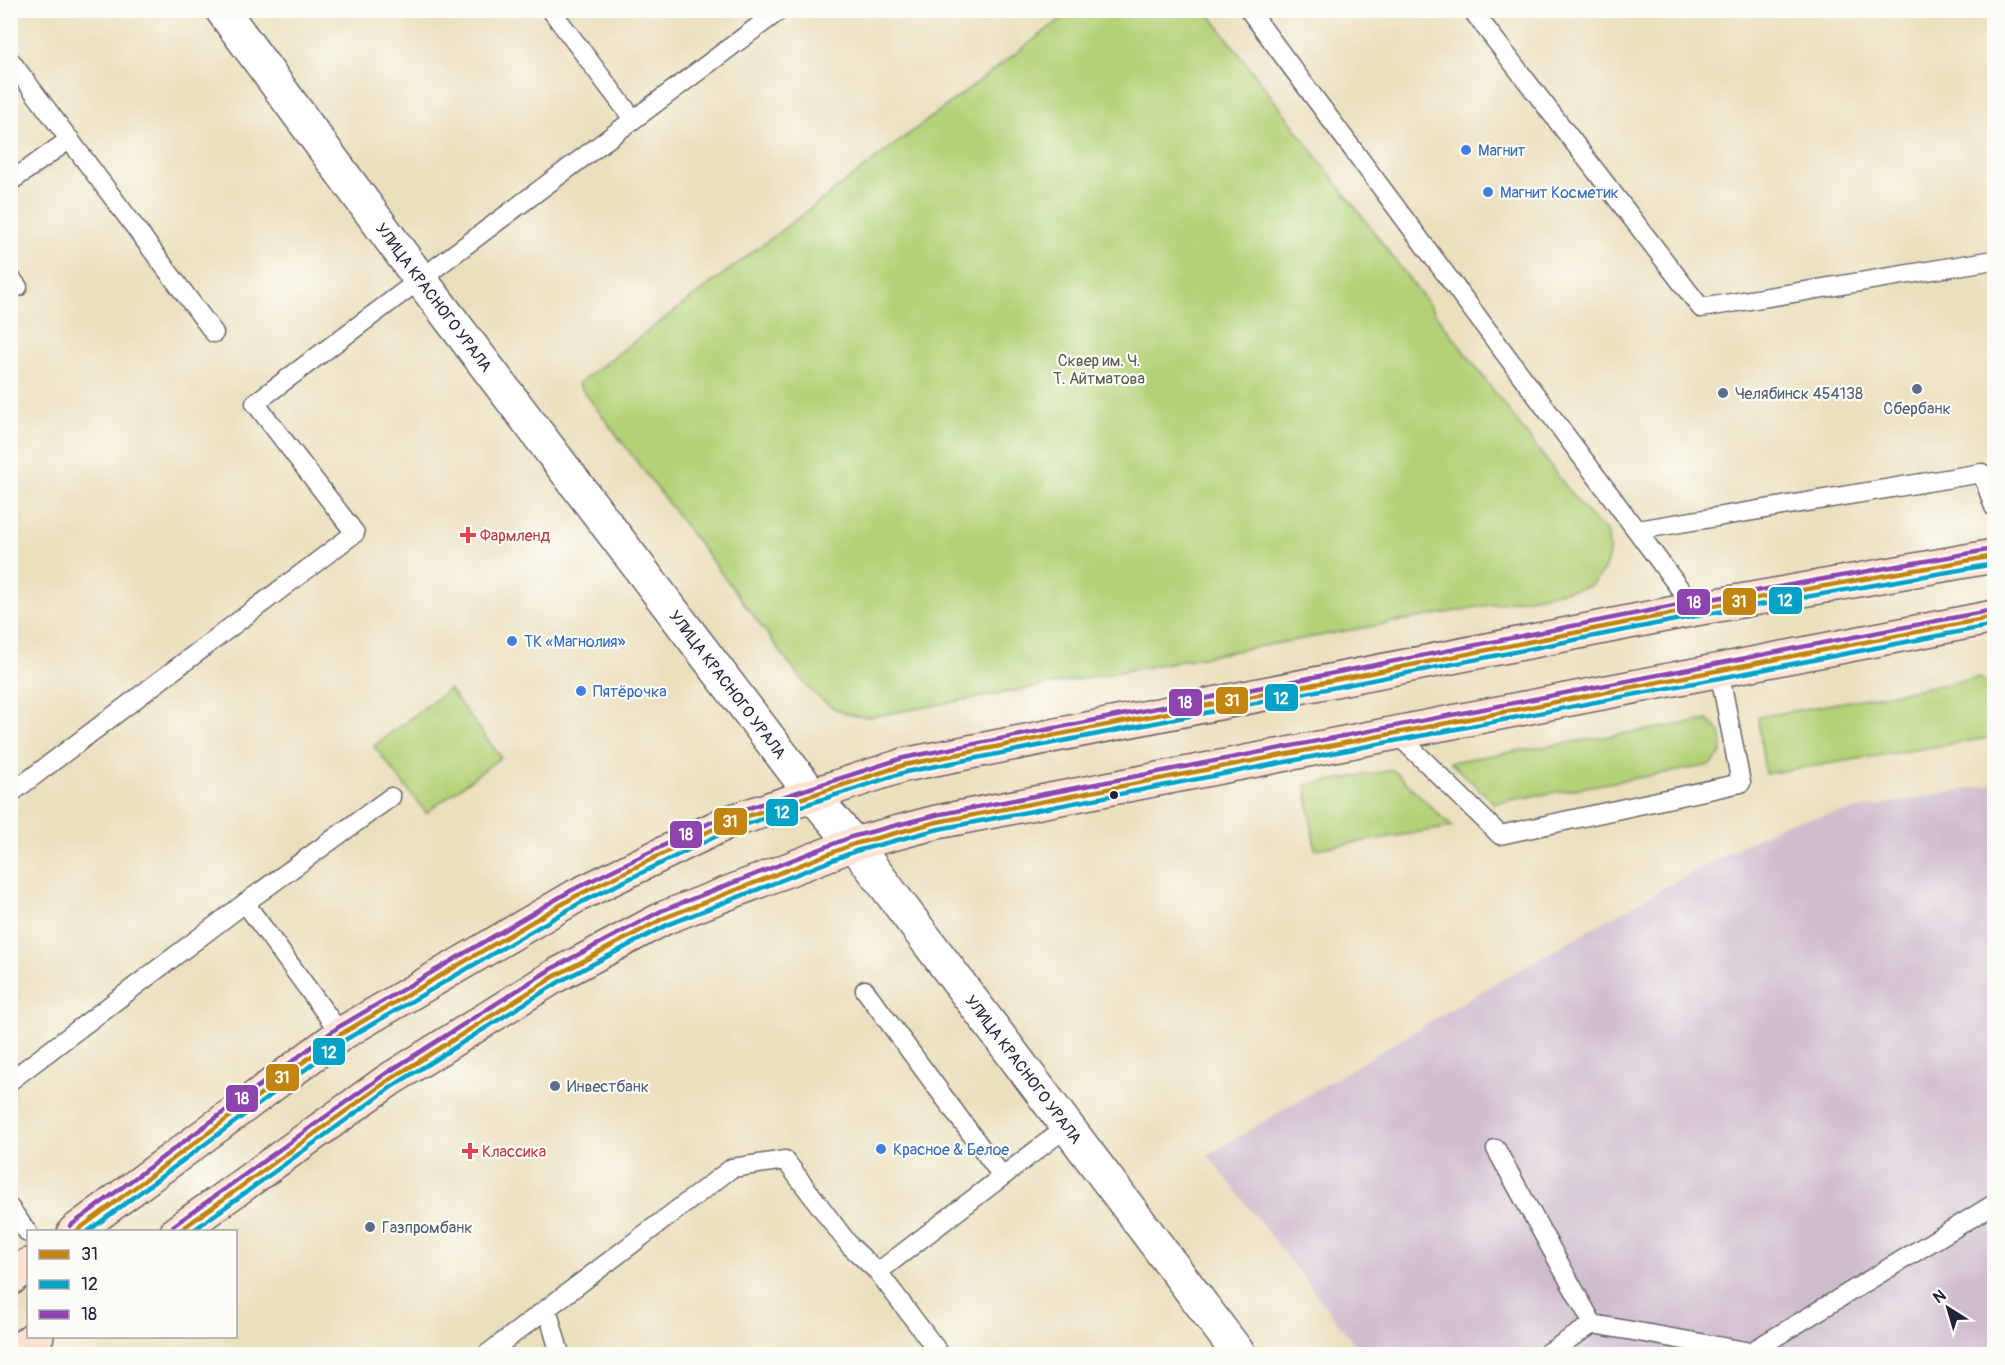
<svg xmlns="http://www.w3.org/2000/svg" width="2005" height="1365" viewBox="0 0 2005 1365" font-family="Pangolin,sans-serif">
  <rect width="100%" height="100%" fill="#fdfcf7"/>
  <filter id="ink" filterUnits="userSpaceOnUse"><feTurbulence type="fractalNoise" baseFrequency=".0167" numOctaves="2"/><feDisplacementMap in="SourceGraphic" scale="12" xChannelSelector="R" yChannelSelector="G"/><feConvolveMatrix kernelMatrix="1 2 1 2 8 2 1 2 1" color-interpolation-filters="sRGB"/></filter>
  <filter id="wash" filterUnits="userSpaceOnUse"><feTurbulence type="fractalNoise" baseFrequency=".008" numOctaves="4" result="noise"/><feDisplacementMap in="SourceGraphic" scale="24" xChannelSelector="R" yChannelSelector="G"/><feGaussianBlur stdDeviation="1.35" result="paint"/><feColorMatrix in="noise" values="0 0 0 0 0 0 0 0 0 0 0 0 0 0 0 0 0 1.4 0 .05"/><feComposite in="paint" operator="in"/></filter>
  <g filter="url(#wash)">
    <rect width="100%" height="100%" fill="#ebe0be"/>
    <path fill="#cfbdce" d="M1994,784V1354H1362L1208,1155L1490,986L1691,873L1785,823Z"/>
    <path fill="#b3d177" stroke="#6a7a59" stroke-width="1.5" d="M1073,10L1207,11L1577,501L1599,526L1607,530C1612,555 1609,571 1588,587L870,717C843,717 827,706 808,688L578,384Z
      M1980,678L1994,688V737L1765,774L1758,717Z
      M449,689L501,757L426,813L374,746Z
      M1708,720L1721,732L1722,753L1710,765L1494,803L1450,762Z
      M1393,770L1452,827L1315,849L1306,785Z"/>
  </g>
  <g filter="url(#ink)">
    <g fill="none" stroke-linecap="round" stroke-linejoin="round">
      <g stroke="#686469" stroke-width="21">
        <path id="service" d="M551,10L633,119
          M1249,10L1695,609
          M1472,10L1701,308L1994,260
          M10,60L214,333
          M10,182L70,139
          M10,277L18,287
          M1638,530L1982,473L1994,507
          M1396,733L1500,835L1741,783L1719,670
          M10,794L355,533L255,403L780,10
          M245,903L341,1034
          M865,990L1002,1176
          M10,1081L245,903L391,797
          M1496,1149L1593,1324
          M10,1208L28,1233
          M878,1272L1068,1126
          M547,1309L560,1354
          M1751,1352L1994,1204
          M487,1354L732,1168L785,1160L850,1246L878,1272L940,1354
          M1546,1354L1593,1324L1763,1354"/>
      </g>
      <g stroke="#686469" stroke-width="36">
        <g id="minor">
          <path id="s1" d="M854,844L1239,1354"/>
        </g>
      </g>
      <g stroke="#686469" stroke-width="36">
        <g id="tertiary">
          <path id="s2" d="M222,10L420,279L813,796L854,844"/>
        </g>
      </g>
      <g stroke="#686469" stroke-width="36">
        <path id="secondary" d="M74,1232L341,1034L576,896L726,823L904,765L1695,609L1994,556
          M177,1232L389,1080L555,976L664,918L854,844L937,822L1994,617
          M10,1279L28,1265
          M13,1354L37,1336"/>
      </g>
      <use href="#service" stroke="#fff" stroke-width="18"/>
      <use href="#minor" stroke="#fff" stroke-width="33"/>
      <use href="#tertiary" stroke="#fff" stroke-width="33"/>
      <use href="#secondary" stroke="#fee3d2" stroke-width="33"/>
      <g stroke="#fdfcf7" stroke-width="9">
        <path id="bus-1" d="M75,1232L341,1034L576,896L726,823L904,765L1695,609L1994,556
          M178,1232L389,1080L555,976L664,918L854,844L937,822L1994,617"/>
      </g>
      <g stroke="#fdfcf7" stroke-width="9">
        <path id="bus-2" d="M87,1232L345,1040L580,903L729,830L906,772L1696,616L1994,564
          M191,1232L393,1086L559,982L667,925L856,851L939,829L1994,625"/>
      </g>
      <g stroke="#fdfcf7" stroke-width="9">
        <path id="bus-3" d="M70,1226L337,1028L572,890L724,816L903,758L1694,602L1993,549
          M173,1226L385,1074L551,969L661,911L851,837L936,815L1993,610"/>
      </g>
      <use href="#bus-1" stroke="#c2850f" stroke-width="4.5"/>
      <use href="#bus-2" stroke="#02a2c7" stroke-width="4.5"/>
      <use href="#bus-3" stroke="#8e44ad" stroke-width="4.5"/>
    </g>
  </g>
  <g fill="#3f7fe0" stroke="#fdfcf7" stroke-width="2">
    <circle cx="1466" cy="150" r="6"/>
    <circle cx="1488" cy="192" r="6"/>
    <circle cx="512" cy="641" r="6"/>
    <circle cx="581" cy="691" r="6"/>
    <circle cx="881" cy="1149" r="6"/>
  </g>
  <g fill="#5c6f8a" stroke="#fdfcf7" stroke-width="2">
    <circle cx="1917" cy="389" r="6"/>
    <circle cx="1723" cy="393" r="6"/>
    <circle cx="555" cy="1086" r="6"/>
    <circle cx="370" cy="1227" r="6"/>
  </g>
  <g fill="#e0444e" stroke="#fdfcf7" stroke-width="2">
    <path d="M465 526h6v6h6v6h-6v6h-6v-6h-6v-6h6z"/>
    <path d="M467 1142h6v6h6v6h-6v6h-6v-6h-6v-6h6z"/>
  </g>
  <circle fill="#22223b" stroke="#fdfcf7" stroke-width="2" cx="1114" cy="795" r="5"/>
  <g text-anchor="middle" stroke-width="4.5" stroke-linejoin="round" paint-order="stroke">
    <g font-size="16" fill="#366cbe" stroke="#fdfcf7" text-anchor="start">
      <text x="1478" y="156">Магнит</text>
      <text x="1500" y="198">Магнит Косметик</text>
      <text x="524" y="647">ТК «Магнолия»</text>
      <text x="593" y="697">Пятёрочка</text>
      <text x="893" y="1155">Красное &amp; Белое</text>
    </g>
    <g font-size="16" fill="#22223b" stroke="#fdfcf7">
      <text dy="6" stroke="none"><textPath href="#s2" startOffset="357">УЛИЦА КРАСНОГО УРАЛА</textPath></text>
      <text dy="6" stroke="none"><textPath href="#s2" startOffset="843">УЛИЦА КРАСНОГО УРАЛА</textPath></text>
      <text dy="6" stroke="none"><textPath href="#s1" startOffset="282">УЛИЦА КРАСНОГО УРАЛА</textPath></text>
    </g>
    <g font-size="16" fill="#555f50" stroke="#fdfcf7">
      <text x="1099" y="366">Сквер им. Ч.<tspan x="1099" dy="18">Т. Айтматова</tspan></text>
    </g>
    <g font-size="16" fill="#4e5e75" stroke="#fdfcf7" text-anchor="start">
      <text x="1735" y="399">Челябинск 454138</text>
      <text x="1917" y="414" text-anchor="middle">Сбербанк</text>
      <text x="567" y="1092">Инвестбанк</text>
      <text x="382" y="1233">Газпромбанк</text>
    </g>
    <g font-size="16" fill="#be3a42" stroke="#fdfcf7" text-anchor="start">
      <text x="480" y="541">Фармленд</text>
      <text x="482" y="1157">Классика</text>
    </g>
  </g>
  <g stroke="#fdfcf7" stroke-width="2">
    <rect x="1768" y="586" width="35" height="29" rx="6" fill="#02a2c7"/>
    <rect x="1722" y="587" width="35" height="29" rx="6" fill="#c2850f"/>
    <rect x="1676" y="588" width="35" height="28" rx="6" fill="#8e44ad"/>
    <rect x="1264" y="683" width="35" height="29" rx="6" fill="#02a2c7"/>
    <rect x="1215" y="686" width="34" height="29" rx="6" fill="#c2850f"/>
    <rect x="1168" y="688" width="35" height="29" rx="6" fill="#8e44ad"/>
    <rect x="765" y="798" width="34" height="29" rx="6" fill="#02a2c7"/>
    <rect x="713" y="807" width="35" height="29" rx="6" fill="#c2850f"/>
    <rect x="669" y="820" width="34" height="29" rx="6" fill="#8e44ad"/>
    <rect x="312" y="1037" width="34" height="29" rx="6" fill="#02a2c7"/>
    <rect x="265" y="1063" width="35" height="29" rx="6" fill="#c2850f"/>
    <rect x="225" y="1084" width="34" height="29" rx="6" fill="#8e44ad"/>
  </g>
  <g font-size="16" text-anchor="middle" font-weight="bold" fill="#fff">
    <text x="1785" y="606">12</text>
    <text x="1739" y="607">31</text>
    <text x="1694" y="608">18</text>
    <text x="1281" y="704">12</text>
    <text x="1232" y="706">31</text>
    <text x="1185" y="708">18</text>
    <text x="782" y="818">12</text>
    <text x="730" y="827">31</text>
    <text x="686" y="840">18</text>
    <text x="329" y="1058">12</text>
    <text x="282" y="1083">31</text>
    <text x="242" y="1104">18</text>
  </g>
  <rect width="2005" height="1365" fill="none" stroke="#fdfcf7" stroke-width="36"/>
  <rect x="27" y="1230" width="210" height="108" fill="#fdfcf7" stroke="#a5a5ac" stroke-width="1.5"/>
  <rect x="39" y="1250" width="30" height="9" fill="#c2850f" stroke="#a5a5ac" stroke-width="1.5"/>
  <text x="81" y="1260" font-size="18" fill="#22223b">31</text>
  <rect x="39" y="1280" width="30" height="9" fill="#02a2c7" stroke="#a5a5ac" stroke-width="1.5"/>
  <text x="81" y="1290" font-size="18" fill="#22223b">12</text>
  <rect x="39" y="1310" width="30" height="9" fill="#8e44ad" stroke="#a5a5ac" stroke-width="1.5"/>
  <text x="81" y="1320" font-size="18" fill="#22223b">18</text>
  <g transform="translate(1948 1308) rotate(323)" stroke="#fdfcf7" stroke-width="4.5" paint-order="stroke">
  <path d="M0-4.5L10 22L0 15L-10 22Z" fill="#22223b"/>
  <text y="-9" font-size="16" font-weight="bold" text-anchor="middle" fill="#22223b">N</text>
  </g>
</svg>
